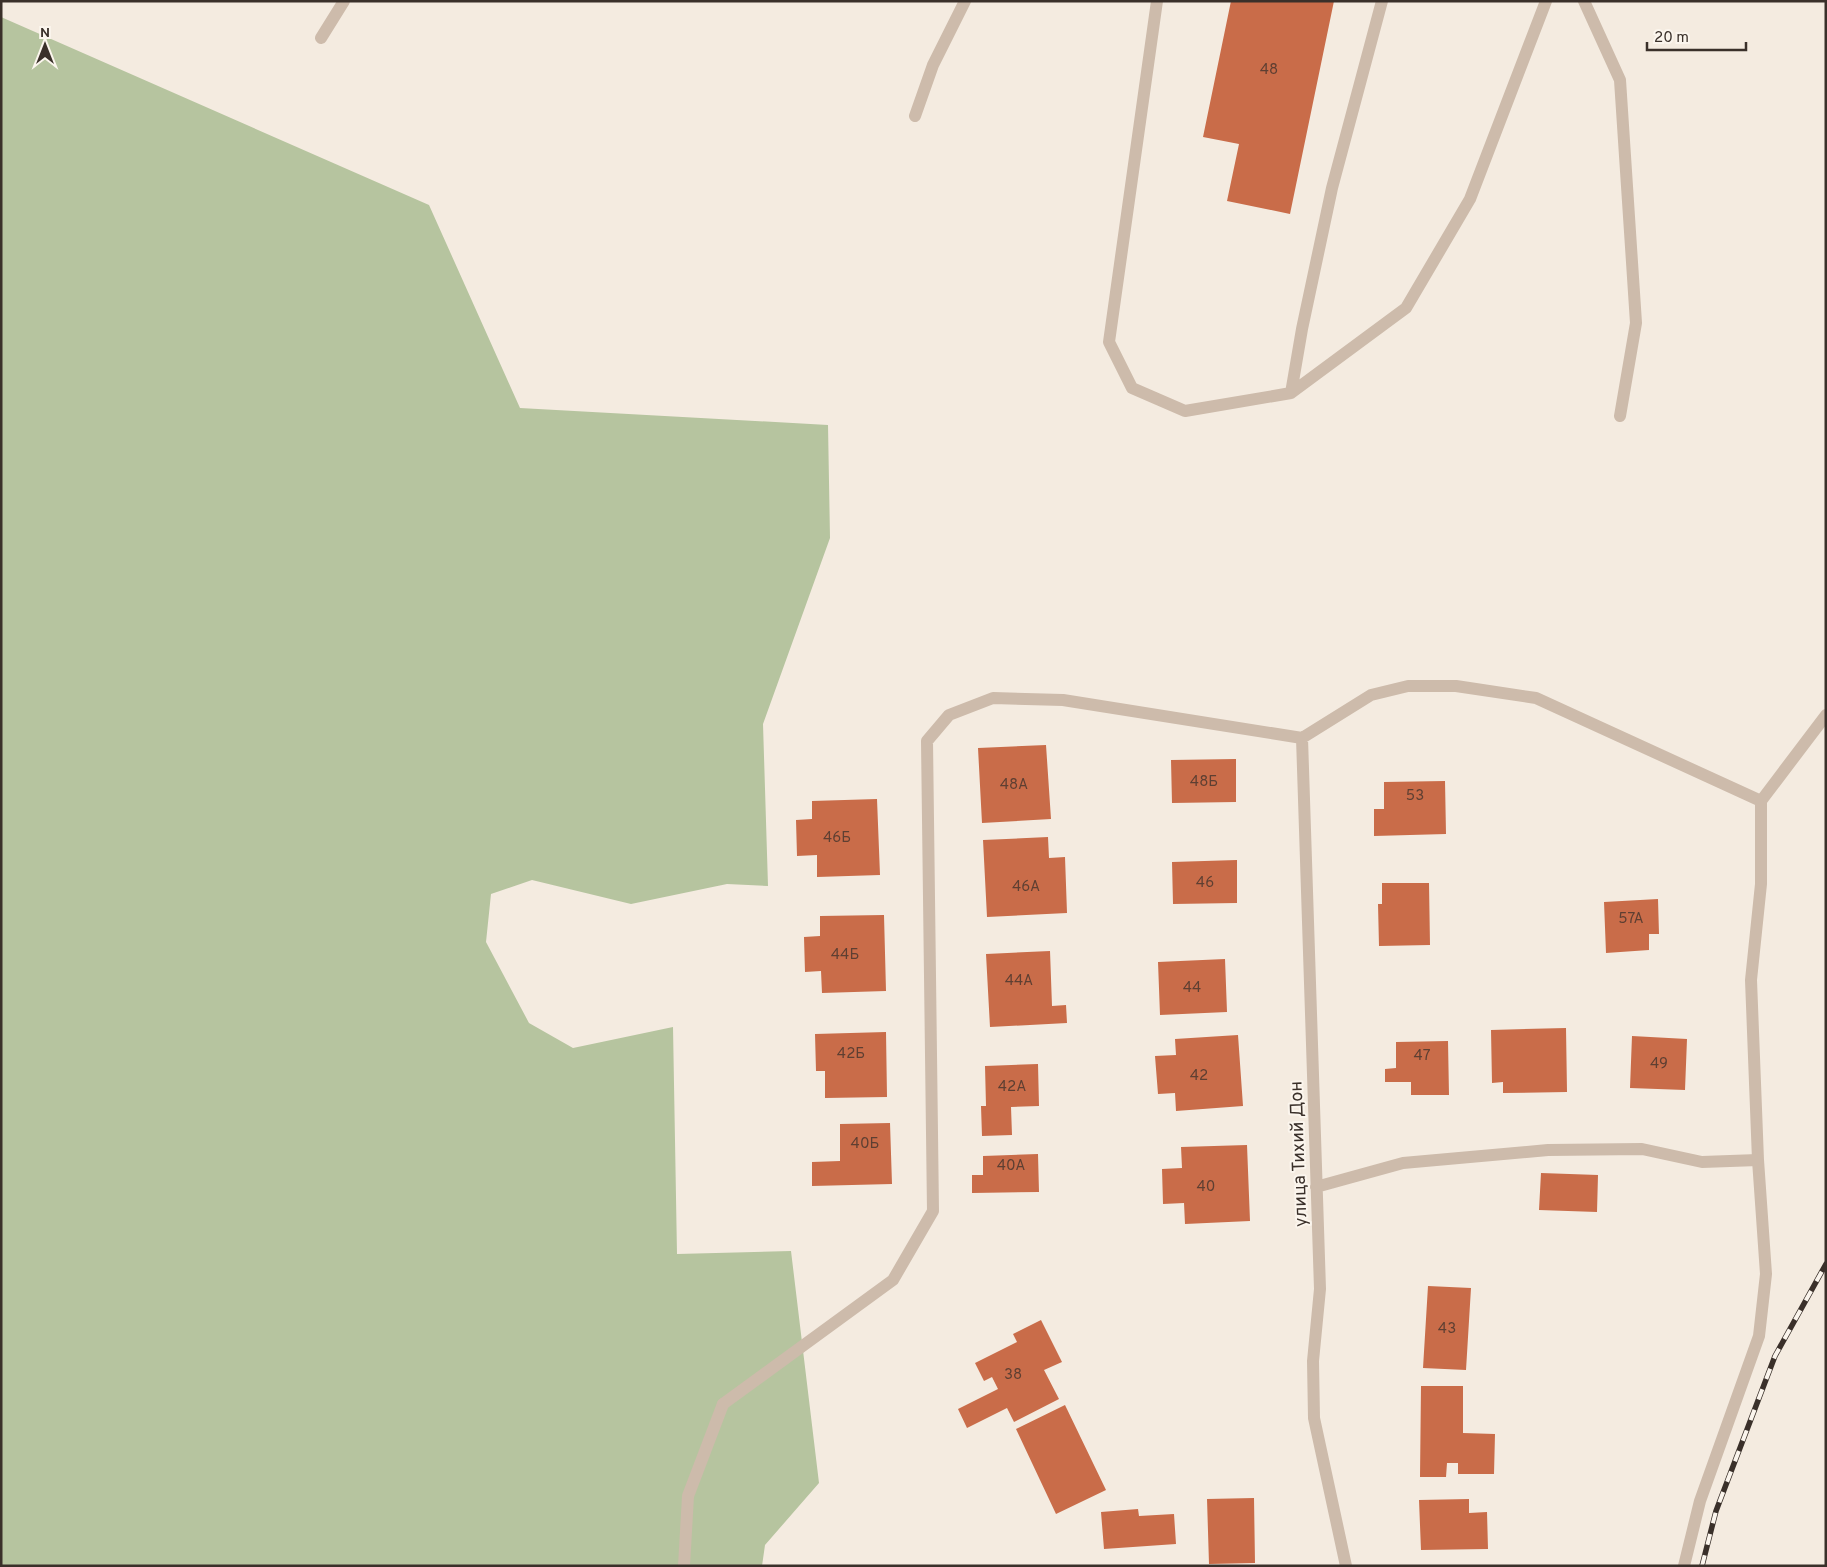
<svg xmlns="http://www.w3.org/2000/svg" width="1827" height="1567" viewBox="0 0 1827 1567" font-family="Overpass,sans-serif">
  <rect width="100%" height="100%" fill="#f4ebe0"/>
  <path fill="#b6c49f" d="M1,17L429,205L520,408L828,425L830,538L763,724L768,886L727,884L631,904L532,880L491,894L486,942L529,1023L573,1048L673,1027L677,1254L791,1251L819,1483L765,1545L762,1566H1Z"/>
  <path fill="#c96c49" d="M1231,1H1334L1290,214L1227,201L1239,144L1203,137Z
    M1046,745L1051,819L982,823L978,748Z
    M1236,759V802L1172,803L1171,760Z
    M1445,781L1446,834L1374,836V809H1384V782Z
    M877,799L880,875L817,877V855L797,856L796,820L812,819V801Z
    M1048,837L1049,858L1065,857L1067,913L987,917L983,840Z
    M1237,860V903L1173,904L1172,862Z
    M1382,883H1429L1430,945L1379,946L1378,904H1382Z
    M1658,899L1659,934H1649V950L1606,953L1604,902Z
    M884,915L886,991L822,993L821,971L805,972L804,937L820,936V916Z
    M1050,951L1052,1006L1066,1005L1067,1023L990,1027L986,954Z
    M1225,959L1227,1012L1160,1015L1158,962Z
    M1566,1028L1567,1092L1503,1093V1082L1492,1083L1491,1030Z
    M886,1032L887,1097L825,1098V1071H816L815,1034Z
    M1238,1035L1243,1106L1176,1111L1175,1093L1158,1094L1155,1056L1176,1055L1175,1039Z
    M1632,1036L1687,1039L1685,1090L1630,1088Z
    M1448,1041L1449,1095H1411V1082H1385V1069L1396,1068V1042Z
    M1038,1064L1039,1106L1011,1107L1012,1135L982,1136L981,1106H986L985,1066Z
    M890,1123L892,1184L812,1186V1162L840,1161V1124Z
    M1247,1145L1250,1221L1185,1224L1184,1203L1163,1204L1162,1169L1182,1168L1181,1147Z
    M1038,1154L1039,1192L972,1193V1175H983V1156Z
    M1541,1173L1598,1175L1597,1212L1539,1210Z
    M1428,1286L1471,1288L1466,1370L1423,1368Z
    M1041,1320L1062,1362L1044,1370L1059,1399L1014,1422L1007,1408L967,1428L958,1409L998,1389L992,1377L984,1381L975,1363L1017,1342L1013,1334Z
    M1421,1386H1463V1433L1495,1434L1494,1474H1458V1463H1447L1446,1477H1420Z
    M1065,1405L1106,1490L1056,1514L1016,1429Z
    M1254,1498L1255,1563L1209,1564L1207,1499Z
    M1469,1499V1513L1487,1512L1488,1549L1421,1550L1419,1500Z
    M1138,1509L1139,1516L1174,1514L1176,1544L1104,1549L1101,1512Z"/>
  <g fill="none" stroke-linecap="round" stroke-linejoin="round">
    <path stroke="#cdbbab" stroke-width="12" d="M1157,1L1109,342L1132,388L1185,411L1291,393L1406,308L1470,199L1546,1
      M1584,1L1620,80L1636,323L1620,416
      M321,38L344,1
      M915,116L933,65L965,1
      M1291,393L1302,329L1332,188L1382,1
      M684,1566L688,1496L723,1404"/>
    <path stroke="#cdbbab" stroke-width="12" d="M1302,738L1320,1289L1313,1361L1314,1418L1346,1566
      M1316,1187L1403,1163L1548,1150L1642,1149L1702,1162L1758,1160
      M723,1404L893,1280L933,1211L927,741L949,715L993,698L1063,700L1302,738L1371,695L1408,686H1456L1536,698L1761,801
      M1684,1566L1700,1501L1759,1336L1766,1274L1758,1160L1751,980L1761,884V801L1826,715"/>
    <g stroke="#3a302a" stroke-width="5.5">
      <path id="rail" d="M1702,1566L1716,1511L1775,1356L1826,1264"/>
    </g>
    <use href="#rail" stroke="#fbf5ed" stroke-width="4" stroke-dasharray="11" stroke-linecap="butt"/>
  </g>
  <g text-anchor="middle" stroke-width="4" stroke-linejoin="round" paint-order="stroke">
    <g font-size="15" fill="#5e3f32">
      <text x="1269" y="74">48</text>
      <text x="1204" y="786">48Б</text>
      <text x="1014" y="789">48А</text>
      <text x="1415" y="800">53</text>
      <text x="837" y="842">46Б</text>
      <text x="1205" y="887">46</text>
      <text x="1026" y="891">46А</text>
      <text x="1631" y="923">57А</text>
      <text x="845" y="959">44Б</text>
      <text x="1019" y="985">44А</text>
      <text x="1192" y="992">44</text>
      <text x="851" y="1058">42Б</text>
      <text x="1422" y="1060">47</text>
      <text x="1659" y="1068">49</text>
      <text x="1199" y="1080">42</text>
      <text x="1012" y="1091">42А</text>
      <text x="865" y="1148">40Б</text>
      <text x="1011" y="1170">40А</text>
      <text x="1206" y="1191">40</text>
      <text x="1447" y="1333">43</text>
      <text x="1013" y="1379">38</text>
    </g>
    <g font-size="18" fill="#3a302a" stroke="#fbf5ed">
      <text transform="translate(1298 1154) rotate(-92)" y="6">улица Тихий Дон</text>
    </g>
  </g>
  <rect width="1827" height="1567" fill="none" stroke="#3a302a" stroke-width="5"/>
  <g transform="translate(45 45)" stroke="#fbf5ed" stroke-width="4" paint-order="stroke">
  <path d="M0-4L9 19L0 12L-9 19Z" fill="#3a302a"/>
  <text y="-8" font-size="14" font-weight="bold" text-anchor="middle" fill="#3a302a">N</text>
  </g>
  <path d="M1647 42v8h99v-8" fill="none" stroke="#3a302a" stroke-width="2.5"/>
  <text x="1654" y="42" font-size="15" fill="#3a302a" stroke="#fbf5ed" stroke-width="4" paint-order="stroke">20 m</text>
</svg>
